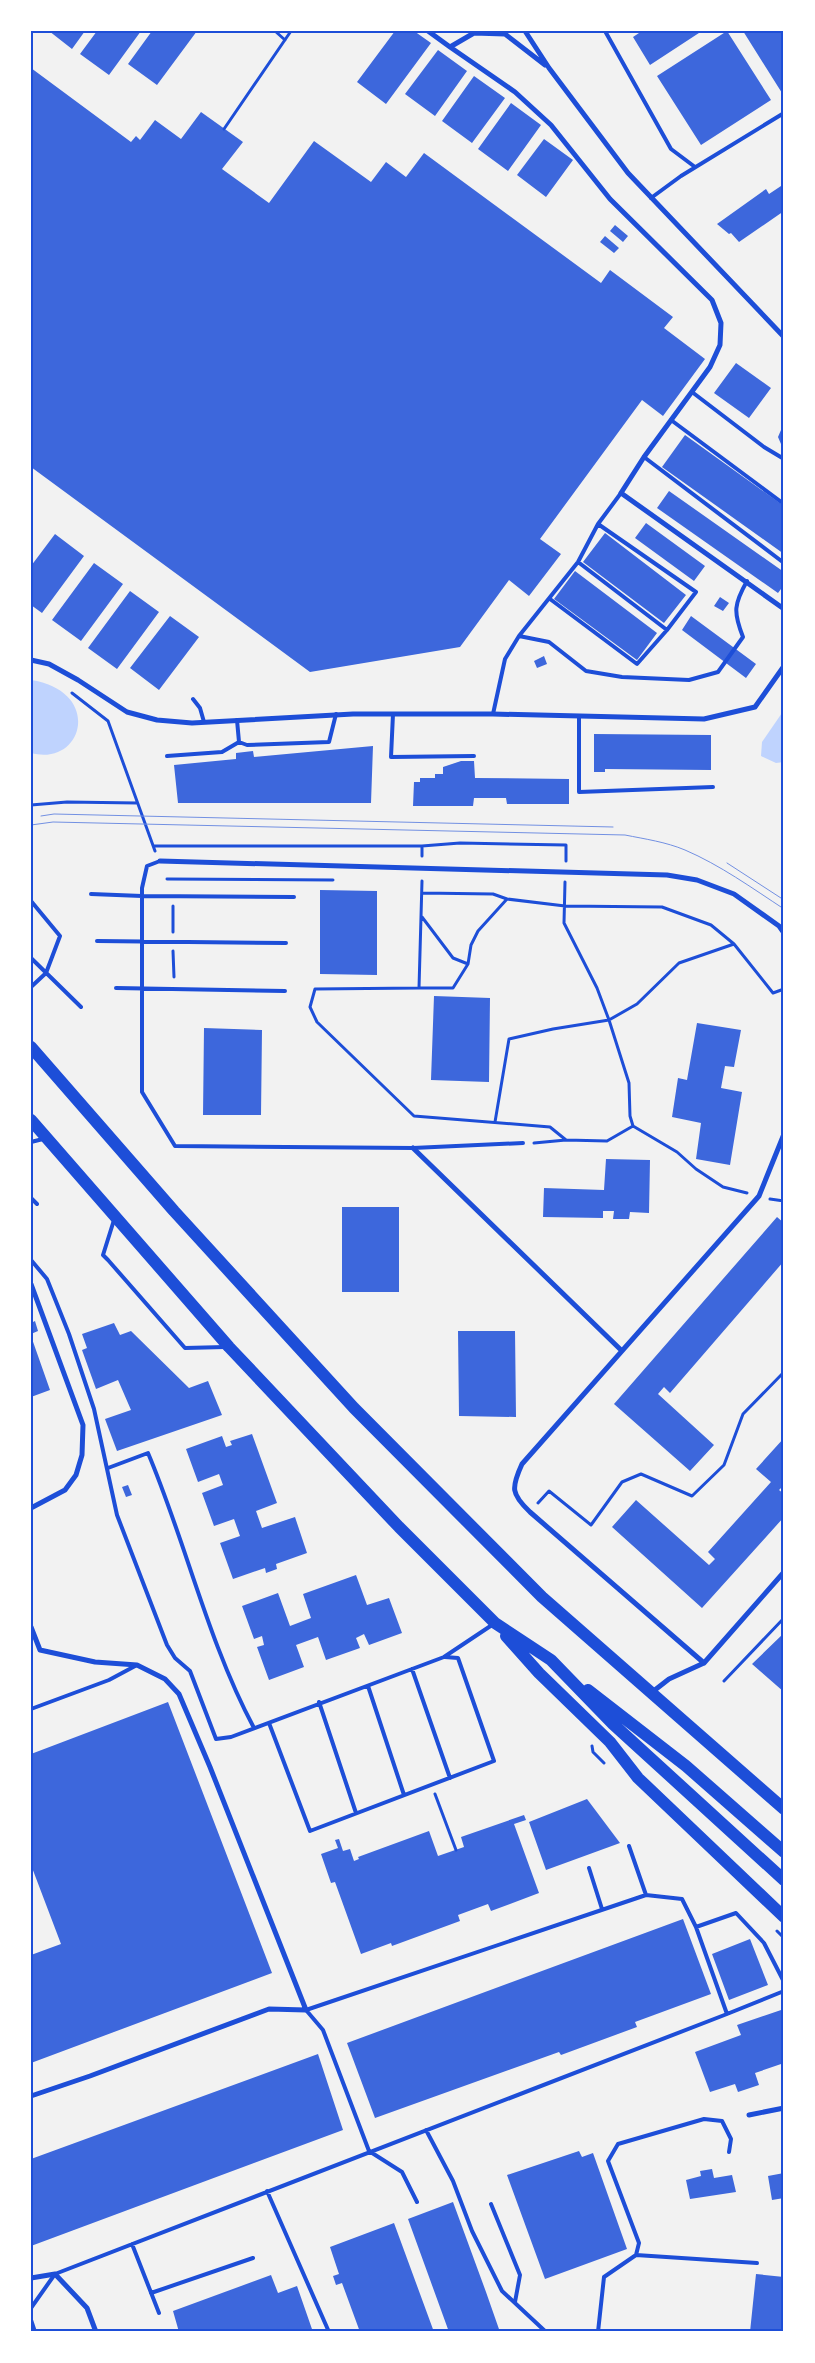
<svg xmlns="http://www.w3.org/2000/svg" width="815" height="2363" viewBox="0 0 815 2363" font-family="'DM Sans',sans-serif">
  <rect width="100%" height="100%" fill="#f2f2f2"/>
  <path fill="#bfd3fe" d="M31,680C103,691 84,767 31,753Z
    M784,710V762L776,763L761,756L762,742Z"/>
  <path fill="#3d67dc" d="M49,31H85L72,49Z
    M97,31H141L109,75L80,54Z
    M152,31H197L157,85L128,64Z
    M395,31H414L431,43L386,104L357,82Z
    M642,31H702L650,65L633,37Z
    M727,31L771,100L701,145L657,76Z
    M743,31H782L784,35V92L782,93Z
    M438,50L467,71L435,116L405,94Z
    M31,68L131,142L136,136L140,140L155,120L181,139L201,112L243,142L222,169L269,203L314,141L371,182L386,162L406,177L424,153L601,283L610,270L673,317L664,328L705,359L663,416L642,400L540,539L561,554L529,596L509,580L460,647L310,672L31,467Z
    M474,76L505,98L472,143L442,121Z
    M511,103L541,125L508,171L478,149Z
    M544,139L573,160L546,197L517,175Z
    M784,184V211L739,242L731,233L729,234L717,224L766,189L769,194Z
    M615,225L628,236L623,242L610,231Z
    M605,236L619,248L614,253L600,242Z
    M736,363L771,388L749,418L714,393Z
    M784,423V451L778,437Z
    M685,435L784,506V554L662,467Z
    M669,491L784,572V585L778,593L657,508Z
    M646,523L705,566L694,581L635,538Z
    M605,533L686,595L664,623L583,562Z
    M55,534L84,556L42,613L31,605V566Z
    M94,563L123,584L81,641L52,620Z
    M575,571L657,633L637,660L554,599Z
    M130,591L159,612L117,669L88,648Z
    M720,597L729,603L723,611L714,606Z
    M170,616L199,637L159,690L130,668Z
    M691,616L756,664L746,678L682,630Z
    M544,656L547,664L537,668L534,661Z
    M594,734L711,735V770L605,769V772H594Z
    M373,746L371,803H178L174,765L236,759V753L253,751L254,757Z
    M461,761H474L475,778L569,779V804H507L506,798H474L473,806H413L414,782H420V778H435V774H443V767Z
    M320,890L377,891V975L320,974Z
    M434,996L490,998L489,1082L431,1080Z
    M697,1023L741,1030L734,1067L725,1066L721,1088L742,1092L730,1165L696,1159L701,1123L672,1117L678,1078L687,1080Z
    M204,1028L262,1030L261,1115H203Z
    M606,1159L650,1160L649,1213L630,1212L629,1219H613L614,1211H603V1218L543,1217L544,1188L604,1190Z
    M342,1207H399V1292H342Z
    M777,1217L784,1223V1261L670,1393L664,1387L658,1394L714,1445L690,1471L614,1404Z
    M35,1321L38,1331L31,1334V1323Z
    M114,1323L120,1335L131,1331L189,1388L208,1381L222,1415L117,1451L105,1419L131,1410L118,1380L96,1389L82,1350L87,1348L82,1334Z
    M458,1331H515L516,1417L459,1416Z
    M31,1336L50,1390L31,1397Z
    M252,1434L277,1503L256,1511L262,1528L295,1517L307,1553L276,1564L277,1569L266,1573L265,1568L233,1579L220,1543L240,1536L234,1519L214,1526L202,1493L223,1485L219,1474L198,1482L186,1449L222,1436L226,1447L232,1445L230,1441Z
    M784,1438V1485L779,1490L784,1494V1517L702,1608L612,1527L636,1500L709,1565L715,1559L708,1552L771,1482L756,1469Z
    M128,1485L132,1495L126,1497L122,1487Z
    M356,1575L367,1605L389,1598L402,1633L369,1645L364,1634L356,1638L360,1648L326,1660L318,1637L296,1645L304,1667L269,1680L257,1647L264,1645L262,1636L254,1639L242,1606L278,1593L290,1626L311,1618L303,1594Z
    M784,1633V1692L752,1664Z
    M168,1702L272,1973L31,2063V1955L61,1944L31,1865V1754Z
    M587,1799L620,1843L546,1870L529,1822Z
    M524,1815L526,1820L514,1824L539,1893L491,1911L488,1904L458,1915L460,1921L392,1946L391,1943L361,1954L335,1882L331,1883L321,1854L338,1848L335,1840L339,1839L343,1851L350,1849L354,1861L359,1859L358,1857L429,1831L438,1856L464,1847L461,1837Z
    M683,1919L711,1994L635,2022L637,2027L561,2055L559,2052L375,2118L347,2043Z
    M750,1939L768,1985L729,2000L712,1954Z
    M784,2009V2063L755,2073L759,2085L738,2092L735,2084L710,2092L695,2052L741,2035L737,2025Z
    M318,2054L343,2130L31,2246V2159Z
    M579,2151L582,2157L593,2153L627,2249L545,2279L507,2175Z
    M712,2169L714,2178L732,2175L736,2192L690,2199L686,2180L701,2176L700,2171Z
    M784,2173V2198L772,2200L768,2176Z
    M453,2202L486,2292L500,2332H449L408,2219Z
    M394,2223L434,2332H360L342,2283L336,2285L333,2276L339,2274L330,2247Z
    M756,2274L784,2277V2332H750Z
    M271,2275L278,2293L297,2286L313,2332H179L173,2311Z"/>
  <g fill="none" stroke-linecap="round" stroke-linejoin="round">
    <path stroke="#1d4ed8" stroke-width="3" d="M275,31L285,40
      M224,129L291,31
      M72,693L108,721L155,851
      M31,805L67,802L137,803
      M154,846H422V856
      M422,846L460,843L566,845V861
      M167,879L333,880
      M422,881L419,988H453L468,964L471,945L478,931L507,899L565,906L662,907L711,925L734,944L773,993L784,989
      M565,882L564,923L597,988L609,1020L629,1083L630,1116L633,1126L677,1152L696,1169L723,1187L747,1193
      M422,893L493,894L507,899
      M422,917L453,958L468,964
      M173,932V906
      M173,951L174,977
      M419,988L315,989L310,1007L317,1022L414,1116L550,1127L566,1140
      M495,1122L509,1039L553,1029L609,1020L637,1004L679,963L734,944
      M534,1143L566,1140L607,1141L633,1126
      M770,1199L784,1201
      M538,1503L549,1491L591,1525L622,1482L641,1474L692,1496L724,1465L743,1414L784,1372
      M724,1681L784,1618
      M592,1746L593,1752L604,1763
      M435,1794L456,1850
      M777,1931L784,1938"/>
    <path stroke="#1d4ed8" stroke-width="4" d="M605,31L671,149L695,167
      M651,198L681,176L784,113
      M692,392L764,447L784,459
      M671,420L784,504
      M644,457L784,563
      M598,524L696,592L667,630
      M550,599L637,664L667,630L578,562
      M519,636L549,642L586,671L622,677L689,680L718,672L743,637C733,612 734,604 747,581
      M193,699L200,708L204,722
      M393,714L391,757L474,756
      M493,714L505,659L519,636L578,562L598,524L621,493
      M579,716V792L713,787
      M237,720L239,742L247,745L329,742L336,714
      M167,756L222,752L239,742
      M160,861L147,866L142,888V1092L175,1146L413,1148L523,1143
      M91,894L142,896L294,897
      M31,901L60,936L46,973L31,987
      M97,941L286,943
      M31,958L81,1007
      M116,988L285,991
      M31,1142L43,1139
      M31,1198L37,1204
      M114,1220L103,1255L108,1260L185,1348L225,1347
      M31,1260L47,1279L69,1334L94,1409L117,1515L167,1645L175,1658L190,1671L216,1739L231,1737L444,1657L492,1625
      M108,1468L148,1453C186,1543 208,1642 254,1728
      M412,1669L450,1778
      M368,1686L404,1795
      M319,1702L356,1813
      M31,1709L109,1680L137,1665
      M269,1723L310,1831L494,1761L458,1658L445,1657
      M629,1846L646,1895
      M589,1868L602,1909
      M696,1927L736,1913L764,1943L784,1982
      M727,2014L784,1991
      M426,2130L453,2181L472,2231L502,2291L546,2332
      M267,2191L329,2332
      M491,2204L520,2275L515,2302
      M132,2244L159,2313
      M636,2255L757,2263
      M151,2293L253,2258
      M31,2308L55,2274L727,2014L696,1927L682,1899L646,1895L306,2010L323,2030L369,2151L402,2172L417,2202
      M31,2320L35,2332
      M598,2332L604,2277L636,2255L639,2243L608,2161L618,2144L704,2119L722,2121L731,2139L729,2152"/>
    <path stroke="#1d4ed8" stroke-width="5" d="M428,31L450,47L474,33L505,34L545,65
      M525,31L549,68L628,173L784,337
      M450,47L515,92L551,125L610,199L712,300L721,323L720,345L710,367L644,457L621,493L784,609
      M31,660L49,664L78,680L127,712L157,720L192,723L353,714H493L704,719L755,707L784,666
      M160,861L667,875L697,880L734,894L779,926L784,933
      M413,1148L621,1350
      M31,1284L83,1425L82,1455L76,1475L65,1490L31,1508
      M31,1627L40,1650L95,1662L137,1665L165,1679L179,1694L210,1767L306,2010L269,2009L90,2076L31,2096
      M704,1663L530,1512C511,1494 511,1488 522,1464L759,1196L784,1134
      M651,1693L669,1679L704,1663L784,1572
      M749,2115L784,2108
      M31,2278L55,2274L87,2308L96,2332"/>
    <path stroke="#1d4ed8" stroke-width="12" d="M31,1047L174,1211L354,1408L542,1597L784,1809
      M31,1120L229,1347L399,1527L495,1623L551,1660L613,1724L784,1880
      M506,1636L539,1673L610,1742L638,1778L784,1917
      M588,1690L686,1766L784,1852"/>
    <path stroke="#7290e2" stroke-width="1" d="M41,816L54,814L613,827
      M31,825L53,822L625,835C645,839 666,842 685,850C720,865 752,888 784,909
      M727,863L784,900"/>
  </g>
  <rect width="815" height="2363" fill="none" stroke="#ffffff" stroke-width="65"/>
  <rect x="32" y="32" width="750" height="2298" fill="none" stroke="#1d4ed8" stroke-width="2"/>
</svg>
